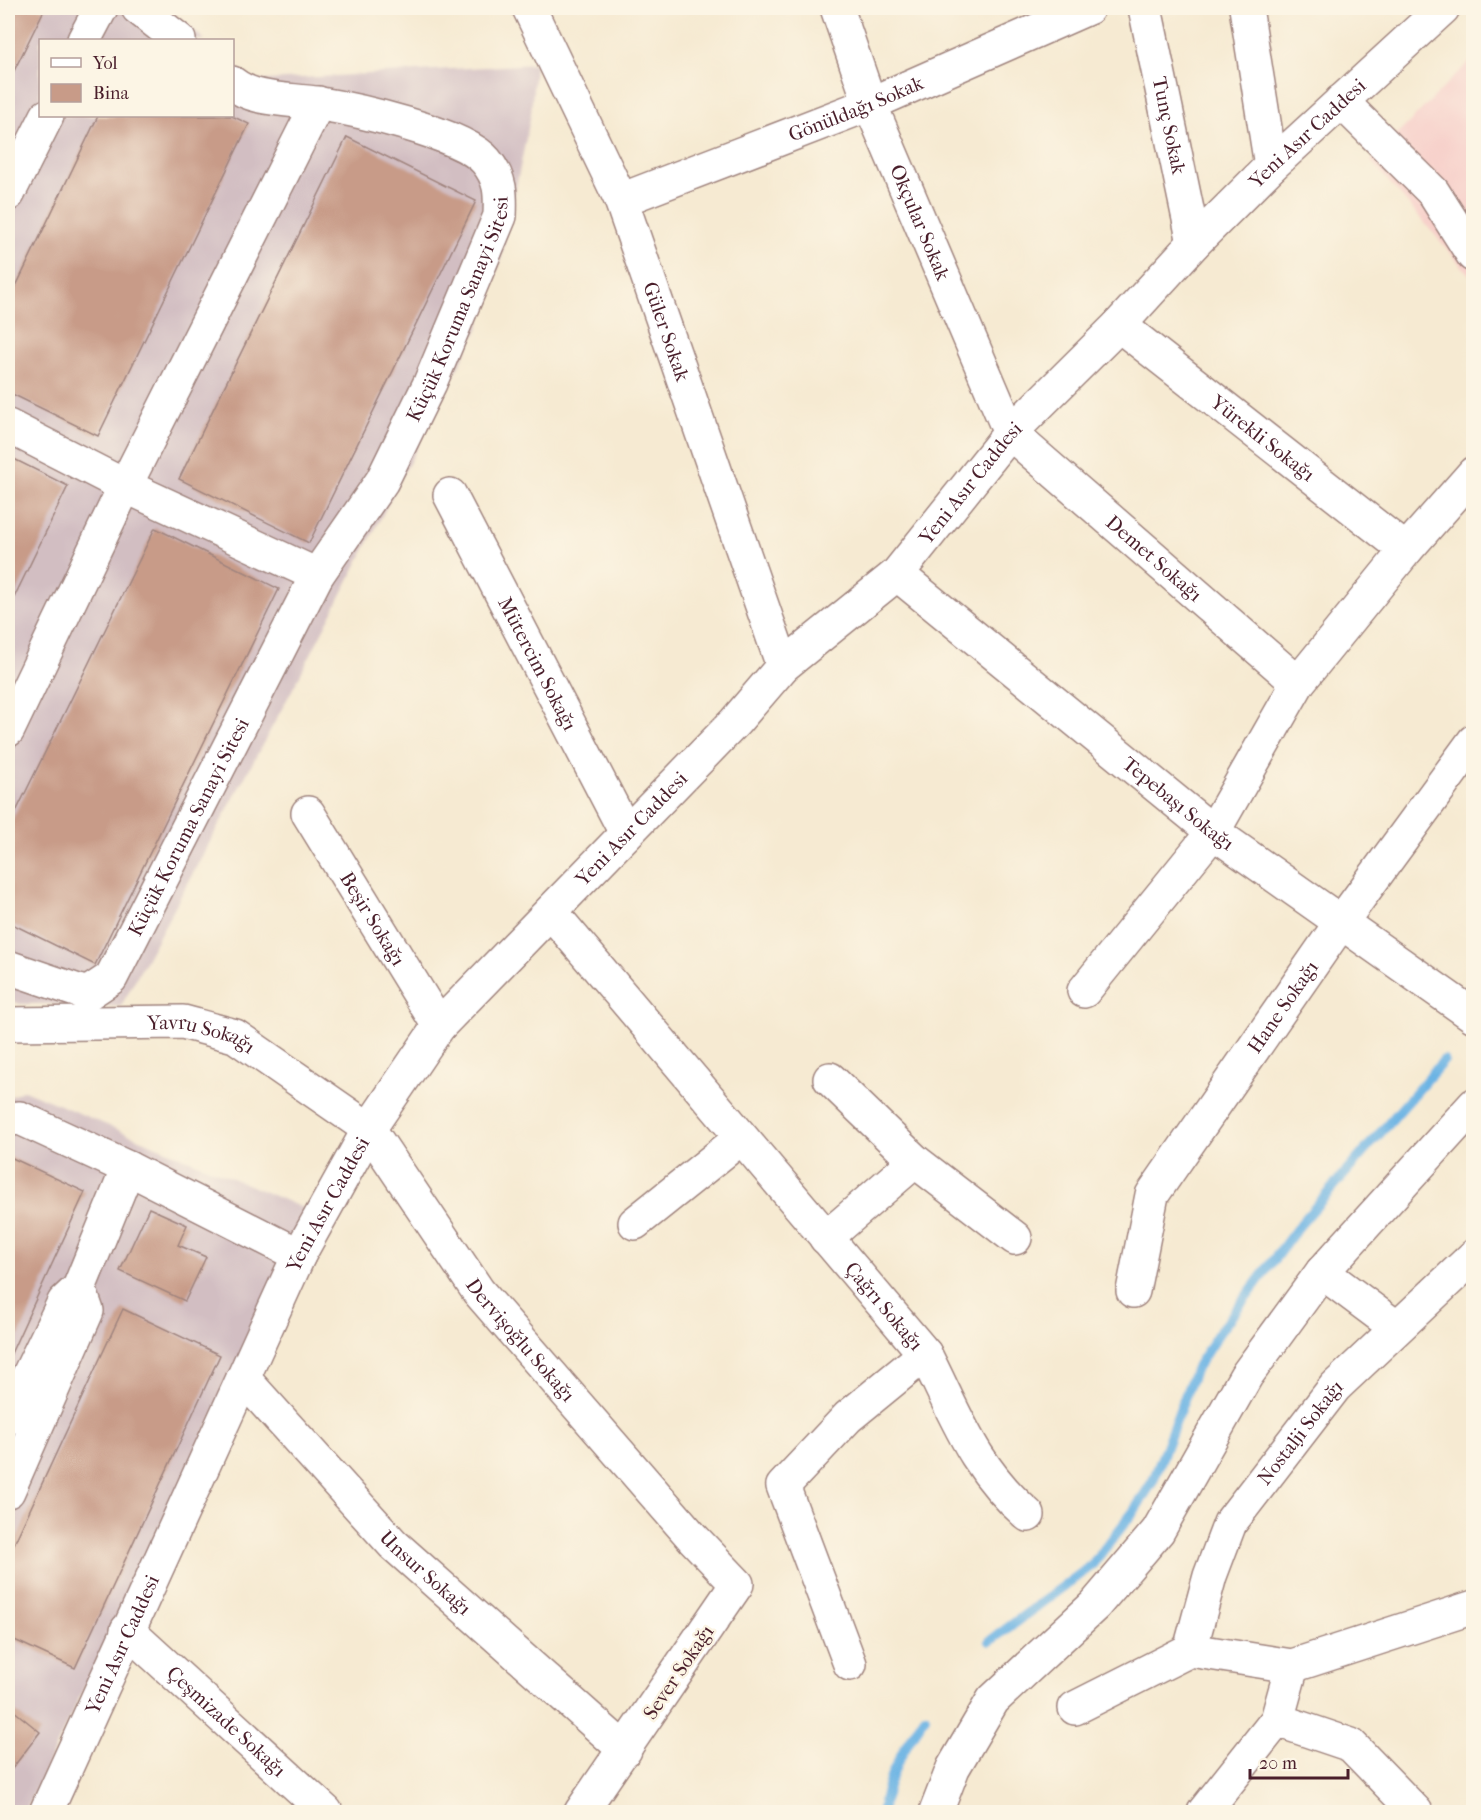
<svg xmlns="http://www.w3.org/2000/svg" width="1481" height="1820" viewBox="0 0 1481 1820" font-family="'IM FELL French Canon',serif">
  <rect width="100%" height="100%" fill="#fcf5e5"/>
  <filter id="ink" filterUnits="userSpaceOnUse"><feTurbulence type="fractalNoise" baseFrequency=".0167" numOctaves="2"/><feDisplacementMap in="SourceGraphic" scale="12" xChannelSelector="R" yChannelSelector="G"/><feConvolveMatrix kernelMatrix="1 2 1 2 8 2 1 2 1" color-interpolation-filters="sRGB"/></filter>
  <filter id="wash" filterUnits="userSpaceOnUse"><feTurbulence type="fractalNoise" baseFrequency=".008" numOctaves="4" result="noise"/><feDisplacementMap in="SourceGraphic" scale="24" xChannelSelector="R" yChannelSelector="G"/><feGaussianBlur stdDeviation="1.35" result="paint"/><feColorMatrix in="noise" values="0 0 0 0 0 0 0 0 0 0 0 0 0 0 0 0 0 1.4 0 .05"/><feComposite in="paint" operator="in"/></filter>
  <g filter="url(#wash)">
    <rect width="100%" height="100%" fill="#f6ead2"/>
    <path fill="#f7d0ca" d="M1473,58V279L1371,161Z"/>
    <path fill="#d2bec2" d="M8,8H167L205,40H40V116H232L233,65L252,81L535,64L531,114L501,260L478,329L298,679L121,1006L85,1008L49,1004H20L8,1000Z
      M24,1090L310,1211L25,1812H8V1098Z"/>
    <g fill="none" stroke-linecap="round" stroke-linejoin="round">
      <path stroke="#6cb4e4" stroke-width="10" d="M990,1641L1091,1566L1134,1511L1153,1481L1195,1370L1218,1334L1299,1226L1444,1060
        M882,1812C888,1775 903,1748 925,1717"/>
    </g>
    <g id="blocks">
      <path fill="#c89b88" d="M8,8H45L8,83Z
        M98,116H232L249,124L98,436L8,392V303Z
        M347,137L476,201L309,543L179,479Z
        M8,456L68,486L8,610Z
        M155,528L279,589L95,965L8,922V828Z
        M8,1156L85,1192L8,1360Z
        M149,1208L187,1225L178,1245L206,1257L185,1301L120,1271Z
        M123,1309L220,1355L75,1668L8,1637V1557Z
        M8,1706L40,1732L8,1774Z"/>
    </g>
  </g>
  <g filter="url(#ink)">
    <use href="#blocks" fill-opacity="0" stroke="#a0847e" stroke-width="1.5"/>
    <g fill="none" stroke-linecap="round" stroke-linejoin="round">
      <g stroke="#a0847e" stroke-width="36">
        <g id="minor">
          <path d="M138,8L179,40"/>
          <path id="s1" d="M529,8L621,200L783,666"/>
          <path id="s2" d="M837,8L870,104L1010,433L1298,683L1406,550L1474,473"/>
          <path id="s3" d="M1145,8L1194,243"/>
          <path d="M1246,8L1271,166"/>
          <path d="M84,40L101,8"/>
          <path d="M1341,101L1433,192L1473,255"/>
          <path d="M8,194L47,116"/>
          <path id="s4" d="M621,200L870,104L1088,8"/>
          <path id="s5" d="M1119,325L1406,550"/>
          <path d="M8,426L125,486L317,575"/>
          <path id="s6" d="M450,495L626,833"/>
          <path id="s7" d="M897,574L1213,832L1474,1016"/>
          <path d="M8,730L125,486L318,103"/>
          <path id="s8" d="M308,813L439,1026"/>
          <path id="s9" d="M551,912L925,1354L848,1417L783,1486L850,1664"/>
          <path id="s10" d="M8,967L87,994L111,978L317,575L382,481L430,383L500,216C501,194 501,179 486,161C463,133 353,109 315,103C288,99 254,101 232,83"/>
          <path d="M1084,991L1213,832L1298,683"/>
          <path id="s11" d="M8,1024L183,1022L235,1036L369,1129L478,1291L693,1538L737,1584L581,1812"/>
          <path d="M830,1079L915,1161L1015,1238"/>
          <path d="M8,1119L20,1118L128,1168L299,1255"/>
          <path d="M635,1223L741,1138"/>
          <path d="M826,1238L915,1161"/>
          <path d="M1322,1272L1397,1328"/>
          <path id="s12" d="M1133,1291L1152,1195L1342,921L1474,741"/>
          <path d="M925,1354C957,1417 973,1467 1028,1515"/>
          <path id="s13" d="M243,1378L393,1544L625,1750"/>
          <path d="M8,1418L64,1302L79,1288L128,1168"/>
          <path d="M8,1491L87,1311L79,1288"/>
          <path id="s14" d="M127,1630L326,1812"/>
          <path id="s15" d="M1190,1650L1210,1576L1230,1523L1335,1387L1474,1256"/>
          <path d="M1075,1708L1190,1650L1292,1666L1474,1607"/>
          <path d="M1277,1720L1351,1745L1416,1812"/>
          <path id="s16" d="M46,1812L299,1255L369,1129L439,1026L735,722L783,666L897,574L1010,433L1119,325L1194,243L1271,166L1443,8"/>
          <path d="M936,1812L953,1768L993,1700L1095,1605L1158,1531L1246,1376L1322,1272L1474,1105"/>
          <path d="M1204,1812L1277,1720L1292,1666"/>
        </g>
      </g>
      <use href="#minor" stroke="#fff" stroke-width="33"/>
    </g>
  </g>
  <g text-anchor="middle" stroke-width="5" stroke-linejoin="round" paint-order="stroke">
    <g font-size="20" fill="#4a1f2b" stroke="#fcf5e5">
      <text dy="7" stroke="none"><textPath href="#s4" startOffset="252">Gönüldağı Sokak</textPath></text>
      <text dy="7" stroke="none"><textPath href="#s3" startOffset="120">Tunç Sokak</textPath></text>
      <text dy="7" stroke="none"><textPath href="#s16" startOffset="2128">Yeni Asır Caddesi</textPath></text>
      <text dy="7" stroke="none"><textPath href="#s2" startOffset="230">Okçular Sokak</textPath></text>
      <text dy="7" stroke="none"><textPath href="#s10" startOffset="868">Küçük Koruma Sanayi Sitesi</textPath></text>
      <text dy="7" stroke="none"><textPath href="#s1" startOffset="352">Güler Sokak</textPath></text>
      <text dy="7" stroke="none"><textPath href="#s5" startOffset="183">Yürekli Sokağı</textPath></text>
      <text dy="7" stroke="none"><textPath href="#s16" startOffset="1642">Yeni Asır Caddesi</textPath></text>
      <text dy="7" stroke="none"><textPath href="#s2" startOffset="650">Demet Sokağı</textPath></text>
      <text dy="7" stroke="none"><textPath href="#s6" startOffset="190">Mütercim Sokağı</textPath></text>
      <text dy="7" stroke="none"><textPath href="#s7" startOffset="363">Tepebaşı Sokağı</textPath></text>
      <text dy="7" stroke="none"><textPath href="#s10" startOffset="282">Küçük Koruma Sanayi Sitesi</textPath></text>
      <text dy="7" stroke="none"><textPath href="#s16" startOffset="1156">Yeni Asır Caddesi</textPath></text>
      <text dy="7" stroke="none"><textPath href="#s8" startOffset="124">Beşir Sokağı</textPath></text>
      <text dy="7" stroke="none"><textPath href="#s12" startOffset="327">Hane Sokağı</textPath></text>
      <text dy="7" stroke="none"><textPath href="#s11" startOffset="195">Yavru Sokağı</textPath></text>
      <text dy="7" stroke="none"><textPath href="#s16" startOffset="670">Yeni Asır Caddesi</textPath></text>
      <text dy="7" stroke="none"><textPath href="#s9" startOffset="516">Çağrı Sokağı</textPath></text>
      <text dy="7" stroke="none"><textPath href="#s11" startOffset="652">Dervişoğlu Sokağı</textPath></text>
      <text dy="7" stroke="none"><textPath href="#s15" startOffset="248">Nostalji Sokağı</textPath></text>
      <text dy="7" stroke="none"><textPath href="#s13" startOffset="267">Unsur Sokağı</textPath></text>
      <text dy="7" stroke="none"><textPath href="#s16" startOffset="184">Yeni Asır Caddesi</textPath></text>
      <text transform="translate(678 1672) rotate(-56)" y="7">Sever Sokağı</text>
      <text dy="7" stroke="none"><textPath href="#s14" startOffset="135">Çeşmizade Sokağı</textPath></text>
    </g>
  </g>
  <rect width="1481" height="1820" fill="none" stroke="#fcf5e5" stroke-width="30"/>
  <rect x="39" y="39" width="195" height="78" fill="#fcf5e5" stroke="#b59f9b" stroke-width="1.5"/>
  <rect x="51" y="58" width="30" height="9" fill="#ffffff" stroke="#b59f9b" stroke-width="1.5"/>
  <text x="93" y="69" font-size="18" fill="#4a1f2b">Yol</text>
  <rect x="51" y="84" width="30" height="18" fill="#c89b88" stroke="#b59f9b" stroke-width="1.5"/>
  <text x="93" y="99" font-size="18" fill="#4a1f2b">Bina</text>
  <path d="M1250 1769v9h98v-9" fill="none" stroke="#4a1f2b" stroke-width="3"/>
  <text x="1259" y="1769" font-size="18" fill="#4a1f2b" stroke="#fcf5e5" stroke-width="4.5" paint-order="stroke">20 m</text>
</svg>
